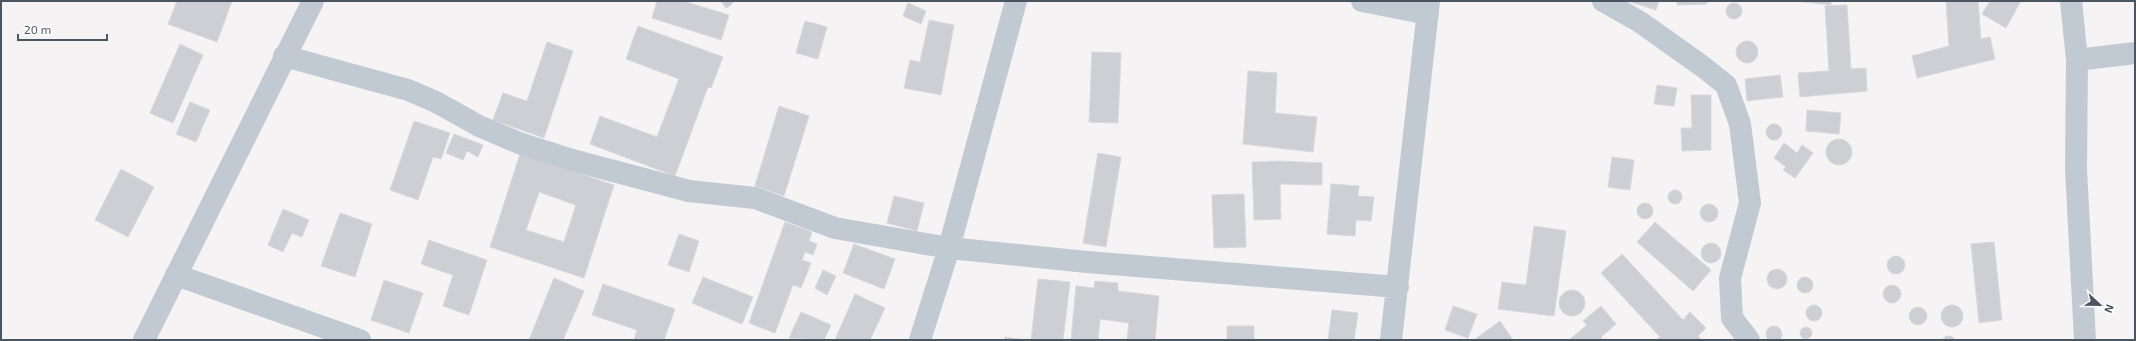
<svg xmlns="http://www.w3.org/2000/svg" width="2136" height="341" viewBox="0 0 2136 341" font-family="'Exo 2',sans-serif">
  <rect width="100%" height="100%" fill="#f5f3f3"/>
  <path fill="#cdcfd5" stroke="#d7d9de" fill-rule="evenodd" d="M177,1H232L217,42L168,24Z
    M657,1H683L729,15L721,40L652,18Z
    M721,1H733V3L730,6L726,8Z
    M1627,1H1659L1656,10Z
    M1677,1H1707V4L1677,5Z
    M1796,1H1831V5Z
    M1946,1H1978L1981,39L1990,37L1995,59L1917,78L1912,56L1949,46Z
    M1990,1H2021L2006,28L1982,14Z
    M1726 11a8 8 0 1 1 16 0a8 8 0 1 1-16 0Z
    M908,3L926,11L921,24L903,16Z
    M1847,5L1851,69L1866,68L1867,91L1800,97L1798,73L1829,71L1825,6Z
    M929,20L954,25L941,95L904,88L910,60L920,62Z
    M805,21L827,27L818,59L796,53Z
    M638,26L723,57L711,88L708,87L675,176L590,144L600,116L657,137L679,79L626,59Z
    M1736 52a11 11 0 1 1 22 0a11 11 0 1 1-22 0Z
    M547,42L573,51L544,138L493,120L503,93L527,101Z
    M180,44L203,55L173,123L150,113Z
    M1092,52L1121,53L1118,123L1089,122Z
    M1248,71L1277,73L1275,113L1317,117L1313,152L1243,144Z
    M1780,75L1783,97L1747,101L1745,79Z
    M1657,85L1677,88L1674,106L1654,104Z
    M1691,95H1711V150L1682,151L1681,128H1692Z
    M190,102L210,110L196,142L176,134Z
    M779,106L809,116L784,196L755,186Z
    M1807,110L1841,113L1839,134L1806,131Z
    M414,121L450,133L441,159L433,157L418,200L390,190Z
    M1766 132a8 8 0 1 1 16 0a8 8 0 1 1-16 0Z
    M454,134L483,145L478,157L467,151L463,160L446,153Z
    M1826 152a13 13 0 1 1 26 0a13 13 0 1 1-26 0Z
    M1784,143L1797,153L1802,145L1813,153L1795,178L1783,170L1786,167L1774,158Z
    M1098,153L1121,157L1106,247L1083,243Z
    M520,154L614,185L584,278L490,247ZM539,192L576,205L564,242L526,230Z
    M1612,157L1634,160L1630,190L1608,187Z
    M1279,161L1322,163V185L1280,184L1281,219L1254,220L1252,162Z
    M121,169L154,187L128,237L95,220Z
    M1331,184L1359,186L1358,196L1374,197L1371,221L1356,220L1355,236L1327,234Z
    M1668 197a7 7 0 1 1 14 0a7 7 0 1 1-14 0Z
    M1244,194L1246,247L1214,248L1212,195Z
    M894,196L924,203L917,231L887,223Z
    M1637 211a8 8 0 1 1 16 0a8 8 0 1 1-16 0Z
    M1700 213a9 9 0 1 1 18 0a9 9 0 1 1-18 0Z
    M283,209L309,220L302,237L292,233L283,252L268,245Z
    M340,213L372,224L355,277L321,266Z
    M785,222L812,232L809,241L817,244L813,255L805,252L802,260L811,263L801,288L793,285L775,333L749,323Z
    M1655,222L1711,270L1693,291L1637,242Z
    M1534,226L1566,231L1554,316L1498,309L1502,282L1526,285Z
    M679,234L699,241L689,272L668,265Z
    M429,240L487,260L469,315L443,306L453,275L421,264Z
    M1994,242L2002,320L1979,323L1971,244Z
    M1701 253a10 10 0 1 1 20 0a10 10 0 1 1-20 0Z
    M854,244L895,259L884,289L843,273Z
    M1622,254L1683,320L1690,312L1706,328L1698,336L1701,340H1656L1660,337L1601,273Z
    M1887 265a9 9 0 1 1 18 0a9 9 0 1 1-18 0Z
    M1767 279a10 10 0 1 1 20 0a10 10 0 1 1-20 0Z
    M823,270L836,276L827,295L815,288Z
    M1797 285a8 8 0 1 1 16 0a8 8 0 1 1-16 0Z
    M703,277L753,297L742,324L692,303Z
    M554,278L584,291L563,340H529Z
    M1038,279L1070,282L1063,340H1031Z
    M384,280L423,293L409,333L371,320Z
    M1095,281L1118,283V291L1159,296L1155,340H1127L1129,323L1100,319L1098,340H1071L1076,286L1094,288Z
    M603,284L675,309L664,340H634L637,330L592,315Z
    M1883 294a9 9 0 1 1 18 0a9 9 0 1 1-18 0Z
    M1559 303a13 13 0 1 1 26 0a13 13 0 1 1-26 0Z
    M855,294L885,308L870,340H835Z
    M1941 316a11 11 0 1 1 22 0a11 11 0 1 1-22 0Z
    M1806 313a8 8 0 1 1 16 0a8 8 0 1 1-16 0Z
    M1453,306L1477,314L1468,338L1445,330Z
    M1601,306L1616,324L1601,337L1603,340H1569L1587,325L1583,321Z
    M1909 316a9 9 0 1 1 18 0a9 9 0 1 1-18 0Z
    M1332,310L1358,313L1354,340H1328Z
    M801,312L831,325L824,340L789,338Z
    M1500,321L1513,340H1474Z
    M1227,326H1254V340H1227Z
    M1766 334a8 8 0 1 1 16 0a8 8 0 1 1-16 0Z
    M1800 333a6 6 0 1 1 12 0a6 6 0 1 1-12 0Z
    M1946,336H1951L1956,340H1942Z
    M1005,337L1026,340H1004Z"/>
  <g fill="none" stroke-linecap="round" stroke-linejoin="round">
    <path stroke="#c1cad2" stroke-width="22" d="M1362,1L1428,14
      M1603,1L1640,22L1702,66L1726,85L1740,124L1750,203L1730,278L1732,318L1749,340
      M2071,1L2077,60L2076,169L2085,340
      M284,56L408,90L436,102L479,126L519,143L572,160L689,191L755,198L835,228L949,248L1087,262L1398,287
      M2077,60L2135,53
      M176,275L360,340
      M144,340L313,1
      M920,340L949,248L1016,1
      M1391,340L1429,1"/>
  </g>
  <rect width="2136" height="341" fill="none" stroke="#4a5661" stroke-width="4"/>
  <g transform="translate(2100 305) rotate(112)" stroke="#ffffff" stroke-width="3" paint-order="stroke">
  <path d="M0-3L7 15L0 10L-7 15Z" fill="#4a5661"/>
  <text y="-6" font-size="11" font-weight="bold" text-anchor="middle" fill="#4a5661">N</text>
  </g>
  <path d="M18 34v6h89v-6" fill="none" stroke="#4a5661" stroke-width="2"/>
  <text x="24" y="34" font-size="12" fill="#4a5661" stroke="#ffffff" stroke-width="3" paint-order="stroke">20 m</text>
</svg>
